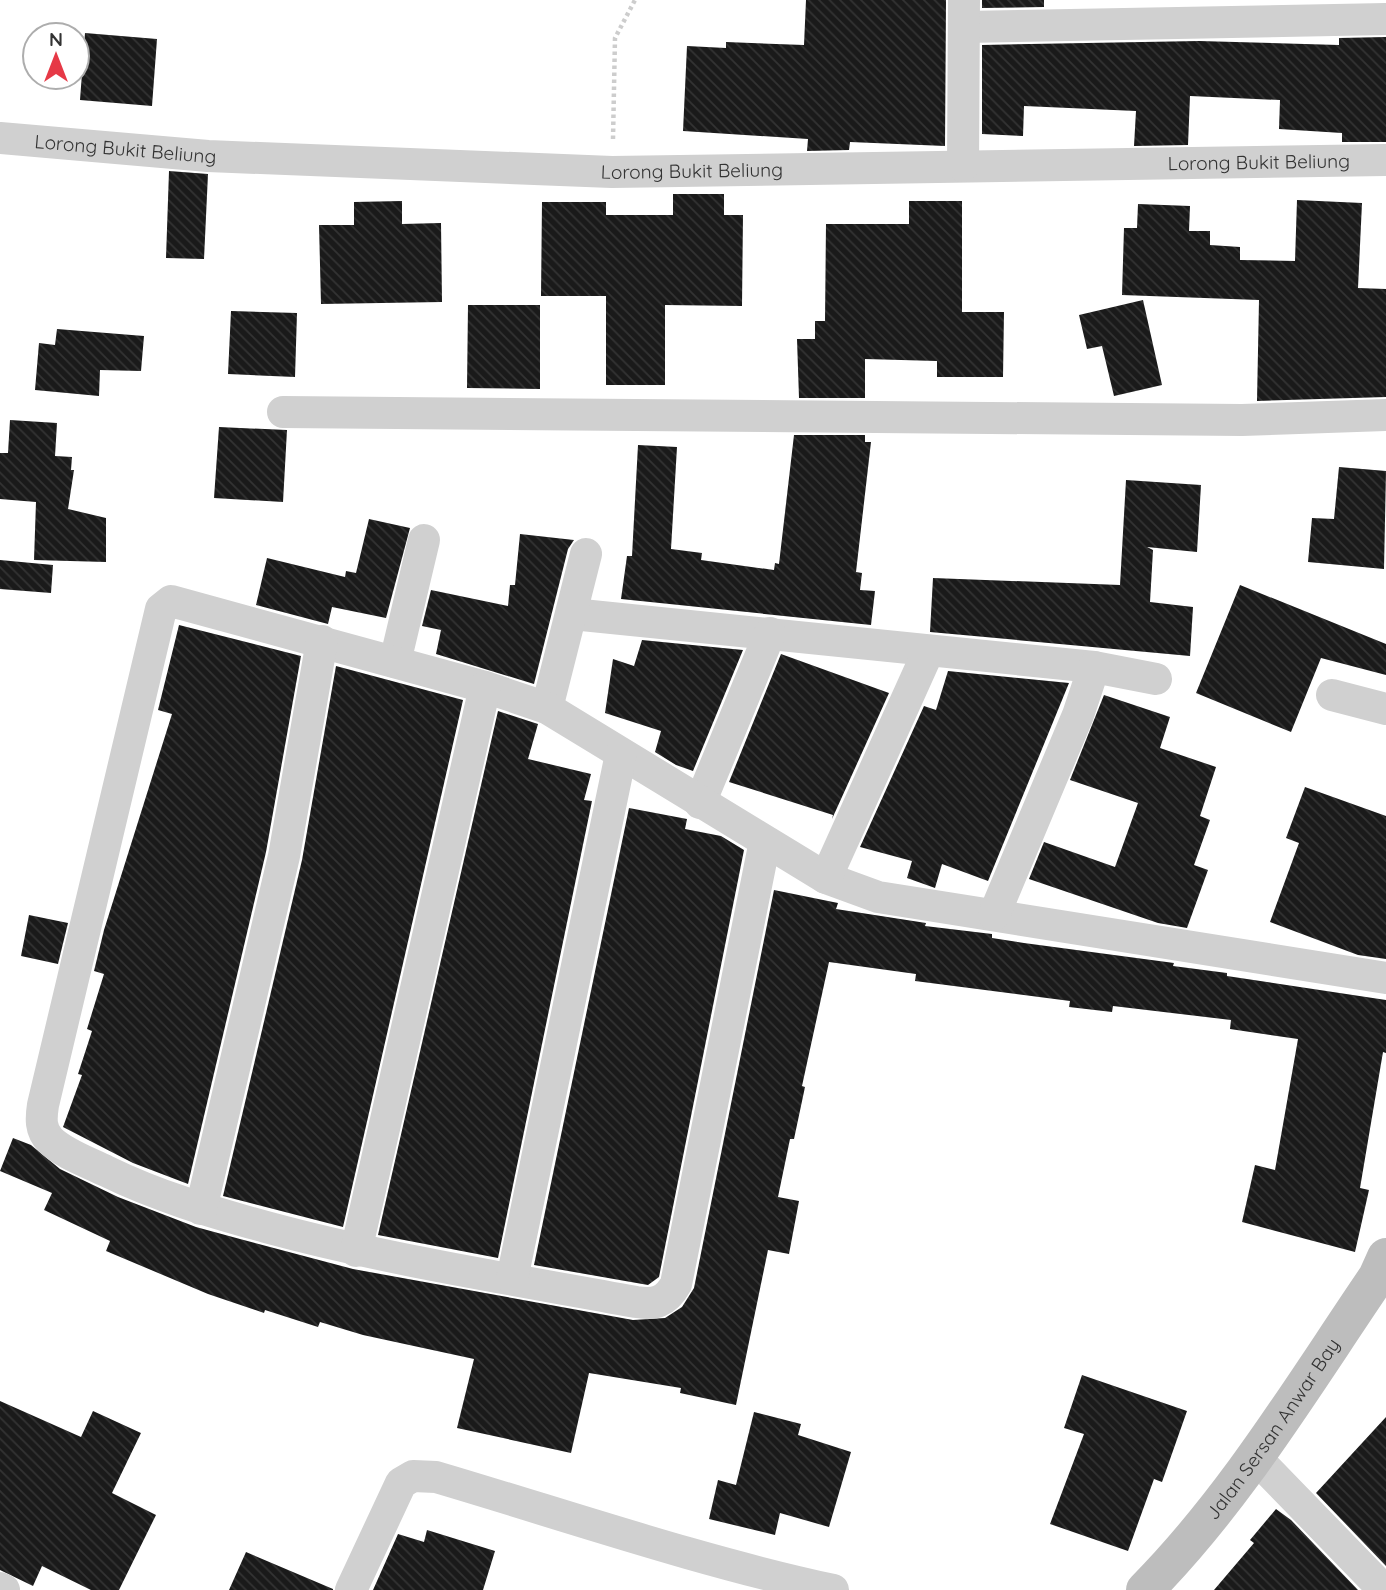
<svg xmlns="http://www.w3.org/2000/svg" width="1386" height="1590" viewBox="0 0 1386 1590" font-family="Quicksand,sans-serif">
  <defs>
    <pattern id="building-back-hatch" width="6" height="6" patternUnits="userSpaceOnUse" patternTransform="scale(1.75)"><rect width="6" height="6" fill="#1a1a1a"/><path d="M-1 5l2 2M0 0l6 6M5-1l2 2" fill="none" stroke="#333"/></pattern>
  </defs>
  <rect width="100%" height="100%" fill="#fff"/>
  <path fill="url(#building-back-hatch)" d="M806,0H946L945,146L850,142L849,150L807,151L808,139L683,131L687,46L726,48V42L804,45Z
    M982,0H1044V7L982,8Z
    M85,33L157,39L152,106L80,100Z
    M1386,37V142H1342V133L1279,129L1280,100L1190,96L1188,145L1134,146L1136,111L1024,106L1023,136L982,134V45L1199,41L1339,45V38Z
    M169,171L208,174L204,259L166,258Z
    M673,194H724V215H743L742,306L665,305V385H606V296H541L542,202H606V215H673Z
    M1297,200L1362,203L1358,288L1386,289V397L1257,401L1259,300L1122,295L1124,228H1137L1138,204L1190,206L1189,231H1210V245L1240,247V260L1295,261Z
    M402,201V224L441,223L442,302L321,304L319,225H354V202Z
    M909,201H962V312H1004L1003,377H937V361L865,359V398H799L797,339H815V321H825L826,224H909Z
    M1143,300L1162,385L1114,396L1102,346L1087,349L1079,315Z
    M468,305H540V389L467,388Z
    M231,311L297,313L295,377L228,374Z
    M57,329L144,336L141,371L100,370L99,396L35,390L39,343L55,345Z
    M10,420L57,423L55,456L72,457L71,470H74L68,509L106,518V562L34,560L36,502L0,499V453H8Z
    M219,427L287,430L283,502L214,498Z
    M794,435H865V442H871L856,572L862,573L860,590L875,591L871,625L621,599L627,556H632L638,445L677,447L671,549L702,553L701,560L774,570L775,563L779,564Z
    M1339,467L1386,471L1384,569L1308,562L1312,518L1334,519Z
    M1126,480L1201,485L1197,552L1147,547L1153,550L1150,602L1193,607L1190,656L930,632L933,578L1120,585Z
    M369,519L410,528L386,618L332,607L328,624L256,605L267,558L345,577L346,571L356,573Z
    M520,534L574,540L568,549L534,684L436,654L441,630L422,626L431,590L508,606L510,585H515Z
    M0,560L53,565L51,593L0,589Z
    M1240,585L1386,644V675L1321,658L1291,732L1196,693Z
    M179,625L301,656L266,852L188,1184L133,1163L63,1127L82,1075L78,1074L92,1031L87,1029L104,974L94,971L104,930L172,714L158,710Z
    M642,640L743,650L693,771L676,765L655,752L661,731L605,713L613,659L634,666Z
    M781,654L889,693L832,819L833,815L729,782Z
    M336,666L463,700L343,1227L223,1196L302,860Z
    M948,671L1069,683L988,881L942,864L935,888L907,878L912,861L860,847L924,706L936,710Z
    M1104,695L1170,717L1160,748L1216,767L1200,816L1210,820L1194,865L1208,870L1187,928L1158,923L1029,879L1044,842L1115,867L1138,803L1070,780Z
    M498,711L538,724L528,759L591,774L584,800L592,801L498,1258L378,1235Z
    M1305,787L1386,816V959L1358,955L1270,922L1299,843L1286,838Z
    M629,808L687,819L685,829L721,836L744,850L659,1277L648,1285L534,1265Z
    M774,890L838,903L836,909L926,923L925,926L992,934V938L1024,943L1174,963L1173,966L1227,973V976L1386,1000V1053L1383,1052L1360,1188L1369,1190L1355,1252L1242,1222L1255,1165L1275,1170L1298,1039L1230,1029L1231,1020L1113,1006L1112,1012L1069,1007L1070,1001L915,981L916,974L829,962L802,1086L805,1087L794,1139H790L778,1197L799,1201L789,1254L768,1250L736,1405L680,1393L681,1388L589,1373L571,1453L457,1428L474,1359L363,1335L320,1322L318,1327L265,1310L264,1313L208,1294L106,1251L110,1241L44,1210L52,1193L0,1171L13,1138L31,1145L60,1169L118,1197L196,1227L240,1239L353,1269L633,1320L665,1318L682,1307L694,1288Z
    M29,915L68,923L58,964L21,956Z
    M1082,1375L1187,1411L1162,1482L1154,1479L1128,1551L1050,1524L1084,1434L1064,1428Z
    M0,1401L81,1437L93,1411L141,1433L112,1493L156,1515L119,1590H91L42,1566L33,1586L0,1570Z
    M754,1412L801,1424L798,1435L851,1452L829,1527L780,1513L775,1535L709,1519L718,1480L736,1485Z
    M1386,1417V1566L1316,1493Z
    M1276,1509L1291,1520L1358,1590H1214L1254,1543L1250,1540Z
    M427,1530L495,1551L483,1590H373L398,1534L424,1542Z
    M246,1552L333,1589V1590H229Z"/>
  <g fill="none" stroke-linecap="round" stroke-linejoin="round">
    <path stroke="#cdcdcd" stroke-width="4.5" stroke-dasharray="3.5 3.5" stroke-linecap="butt" d="M613,139L615,38L635,0"/>
    <g stroke="#d0d0d0" stroke-width="32">
      <path d="M964,27L1386,19"/>
      <path id="s1" d="M0,138L208,156L612,172L1386,160"/>
      <path d="M963,166L964,0"/>
      <path d="M283,412L1242,420L1386,415"/>
      <path d="M572,614L1094,667L1156,679"/>
      <path d="M395,662L424,540"/>
      <path d="M1332,695L1386,709"/>
      <path d="M547,708L586,554"/>
      <path d="M700,803L770,633"/>
      <path d="M765,841L676,1284C666,1302 655,1305 636,1302C512,1279 387,1260 266,1227C211,1212 157,1196 106,1171C88,1162 64,1154 50,1140C40,1130 41,1118 43,1105L161,609L171,601L485,687L547,708L826,878L878,897L1386,978"/>
      <path d="M826,878L928,652"/>
      <path d="M994,915L1078,715L1094,667"/>
      <path d="M201,1209L284,856L322,641"/>
      <path d="M356,1251L485,687"/>
      <path d="M512,1279L621,754"/>
      <path d="M1255,1457L1384,1590"/>
      <path d="M0,1588L4,1590"/>
      <path d="M351,1590L401,1483L413,1476L436,1477C568,1516 699,1561 833,1590"/>
    </g>
    <path stroke="#bdbdbd" stroke-width="38" id="s2" d="M1145,1590C1236,1498 1304,1384 1377,1277L1386,1257"/>
  </g>
  <g text-anchor="middle" stroke-width="7" stroke-linejoin="round" paint-order="stroke">
    <g font-size="19" fill="#333" stroke="#fff">
      <text dy="7" stroke="none"><textPath href="#s1" startOffset="126">Lorong Bukit Beliung</textPath></text>
      <text dy="7" stroke="none"><textPath href="#s1" startOffset="1260">Lorong Bukit Beliung</textPath></text>
      <text dy="7" stroke="none"><textPath href="#s1" startOffset="693">Lorong Bukit Beliung</textPath></text>
      <text dy="7" stroke="none"><textPath href="#s2" startOffset="206">Jalan Sersan Anwar Bay</textPath></text>
    </g>
  </g>
  <g transform="translate(56 56)"><circle r="33" fill="#ffffff" stroke="#adadad" stroke-width="2"/>
  <path d="M0-5L12 26L0 18L-12 26Z" fill="#e63946"/>
  <text y="-10" font-size="19" font-weight="bold" text-anchor="middle" fill="#333333">N</text>
  </g>
</svg>
